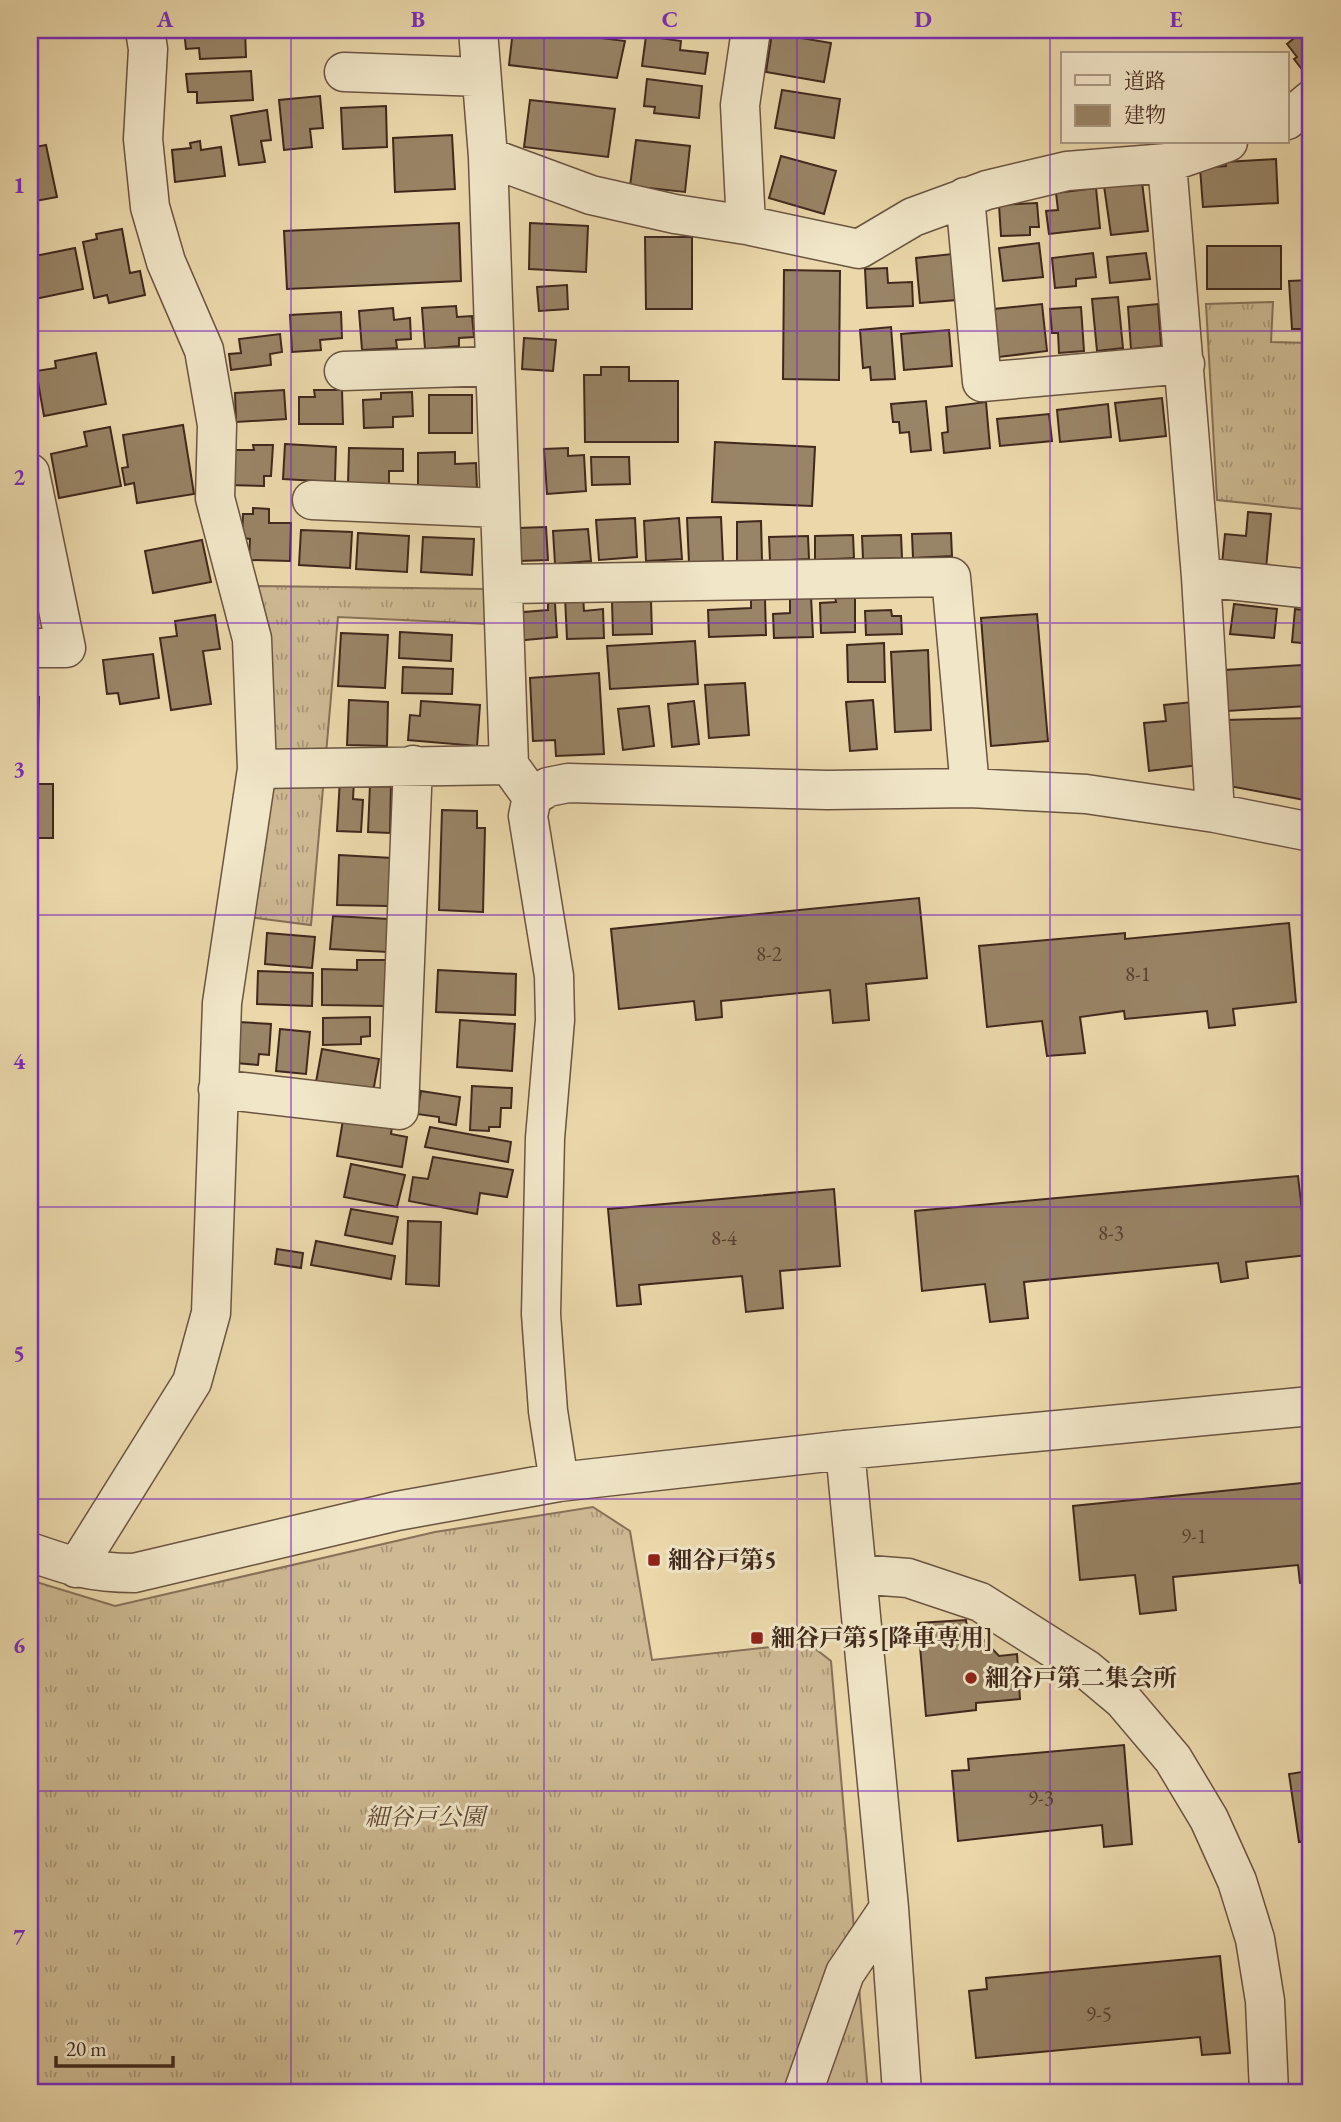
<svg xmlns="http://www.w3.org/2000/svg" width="1341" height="2122" viewBox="0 0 1341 2122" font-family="'EB Garamond','Noto Serif JP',serif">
  <defs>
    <pattern id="grass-tufts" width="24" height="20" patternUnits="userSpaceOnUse" patternTransform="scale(1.75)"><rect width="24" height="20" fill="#cdba93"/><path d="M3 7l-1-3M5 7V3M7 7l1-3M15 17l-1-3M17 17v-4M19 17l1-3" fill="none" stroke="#a89777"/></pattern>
  </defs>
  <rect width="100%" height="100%" fill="#ead8ab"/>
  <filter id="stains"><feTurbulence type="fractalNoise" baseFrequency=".00286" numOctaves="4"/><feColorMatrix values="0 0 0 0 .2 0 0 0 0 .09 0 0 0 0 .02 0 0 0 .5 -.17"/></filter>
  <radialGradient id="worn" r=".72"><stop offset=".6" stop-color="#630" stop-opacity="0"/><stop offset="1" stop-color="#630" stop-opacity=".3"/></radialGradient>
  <path fill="url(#grass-tufts)" stroke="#867158" stroke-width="2" d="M1273,302L1271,342L1311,343V510L1217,500L1206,304Z
    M257,586L486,589L488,624L338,617L311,925L249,917Z
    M593,1507L630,1531L652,1660L808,1643L831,1661L868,2092H30V1580L115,1606L435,1532Z"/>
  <path fill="#988466" stroke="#40281c" stroke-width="2" d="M184,30H245L246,57L200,59L199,48L186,49Z
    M513,30H537L625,41L617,78L509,65Z
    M1286,30H1311V81L1294,59L1297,57L1287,44L1293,39Z
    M772,33L831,43L824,82L766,72Z
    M646,36L681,41L680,50L708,53L705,74L642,66Z
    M251,71L253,100L197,103V92H188L186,74Z
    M647,79L702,86L699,118L654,113L655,107L644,106Z
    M782,90L840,99L834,138L775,128Z
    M320,96L323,128L310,129L312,147L284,150L279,100Z
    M530,100L615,109L608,157L524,147Z
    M386,106L387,147L343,149L341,108Z
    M267,110L271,140L261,141L265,162L239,165L231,116Z
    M452,135L455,189L395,192L393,138Z
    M636,140L690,146L685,192L630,186Z
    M200,141L201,150L221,147L225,176L175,182L172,150L191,148L190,143Z
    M46,145L57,197L30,202V148Z
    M781,156L836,171L824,214L769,198Z
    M1276,159L1278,203L1203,207L1200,168L1226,166L1225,162Z
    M1142,182L1148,231L1111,235L1104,186Z
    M1096,188L1100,228L1049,234L1046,211L1058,210L1056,193Z
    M1037,203L1039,227H1030V235L1001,236L999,205Z
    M459,223L461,281L287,289L284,231Z
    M530,223L588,226L586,272L529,269Z
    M122,229L130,273L140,271L145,295L109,303L107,295L94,298L83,242L97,239L96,234Z
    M645,237H692V309H646Z
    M1039,243L1043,277L1003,281L999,248Z
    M1207,246H1281V289H1207Z
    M75,248L83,289L30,300V257Z
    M1093,253L1096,277L1076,279V286L1055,288L1052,258Z
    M1146,253L1150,279L1110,283L1107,257Z
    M952,254L957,300L920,303L916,258Z
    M887,268L888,283L912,282L913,306L867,308L865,269Z
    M784,270L840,271L839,380L783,379Z
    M1311,280V329H1292L1289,281Z
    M567,285L568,309L539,311L537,287Z
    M1118,297L1123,348L1097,351L1092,299Z
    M1042,304L1047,351L999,357L994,309Z
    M1158,304L1161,346L1131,349L1128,307Z
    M456,306L457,317L472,316L474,337L459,338V346L425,349L422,308Z
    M1081,307L1084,351L1059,353L1058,333H1052L1050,309Z
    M393,308L394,320L410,318L411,339L396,340L397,348L362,350L359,311Z
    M341,312L342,338L320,340L321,350L292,352L290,315Z
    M891,327L895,379L871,380L870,367L863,368L860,330Z
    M949,330L952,366L904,370L901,334Z
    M280,334L282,352L270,354L271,365L231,370L229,354L241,353L239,339Z
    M524,338L556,340L553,371L522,369Z
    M96,353L106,404L44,416L36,371L56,368L55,361Z
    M601,367H629V381H678V442H585L584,375H601Z
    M284,390L286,419L236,422L235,393Z
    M314,390H342L343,424H299V397H315Z
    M412,392L413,416L393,417V427L364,428L363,400L381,399V393Z
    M429,395H472V433H429Z
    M1162,398L1166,436L1120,441L1115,403Z
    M926,401L931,450L911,452L909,432L900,433L899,422H893L891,404Z
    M986,402L990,448L944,453L942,433L948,432L946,407Z
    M1108,404L1111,437L1060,442L1057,410Z
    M1049,414L1052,441L1000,446L997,419Z
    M183,425L194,494L137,503L134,483L125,485L122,468L128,467L123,435Z
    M110,427L121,486L59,498L51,454L87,446L84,432Z
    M715,442L815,447L812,506L712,502Z
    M285,444L336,447L335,482L283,479Z
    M253,445H273L271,476H264V486L229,485L230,450H254Z
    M349,448L403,449V471H389V484L348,483Z
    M568,448V456L584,455L586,491L547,494L544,449Z
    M455,452V464L476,463L477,489L418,490V453Z
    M591,457H629L630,484L592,485Z
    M253,508L269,509V523H291L290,561L249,560L250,539L242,538L243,514H253Z
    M1248,512L1271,514L1266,569L1222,564L1225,534L1246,536Z
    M721,517L723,561L689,563L687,518Z
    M635,518L637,557L599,560L596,520Z
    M679,518L682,559L646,561L644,521Z
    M761,521L762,562H737V522Z
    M546,527L548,560L519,561L518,528Z
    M588,529L591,561L555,564L553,531Z
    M301,530L352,532L350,568L299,565Z
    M358,533L409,536L407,572L356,569Z
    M951,533L952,556L913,558L912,534Z
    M853,535L854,558L815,560V536Z
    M901,535L902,558L863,559L862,536Z
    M808,536L809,559L770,561L769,537Z
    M423,537L474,539L472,575L421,572Z
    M202,540L211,582L153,593L145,551Z
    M583,596L584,611L603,609L604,638L567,639L565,597Z
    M790,596H811L813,637L774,638L773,614L790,613Z
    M835,596H855V632L821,633L820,603L836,602Z
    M765,599L766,635L709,637L708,610L751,608V600Z
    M651,601L652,634L613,635L612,602Z
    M548,603H555L557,637L515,641L512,613L548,610Z
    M1234,604L1277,609L1274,638L1230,634Z
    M1295,609L1311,611V644L1292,642Z
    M891,610L892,616H901L902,634L866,635L865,611Z
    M1037,614L1048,741L991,746L981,618Z
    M215,615L220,649L203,651L211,704L171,710L160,638L177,636L175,621Z
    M400,632L452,635L451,661L399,658Z
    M341,633L388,635L385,688L338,686Z
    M695,641L698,684L610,689L607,646Z
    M884,643L885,682H848L847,645Z
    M928,650L931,730L895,732L891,652Z
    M153,654L159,698L120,704L118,693L107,694L103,660Z
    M1302,665L1308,706L1227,711L1224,670Z
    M403,667L453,669L452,694L402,693Z
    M599,673L604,754L556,756L555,740L533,741L530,678Z
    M745,683L749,735L709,738L705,685Z
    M30,696L39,697L38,745H30Z
    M349,700L388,702L387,746L347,745Z
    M873,700L877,749L850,751L846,702Z
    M421,701L480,705L477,746L408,740L410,715L420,716Z
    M694,701L699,744L672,747L668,704Z
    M1193,702L1199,765L1149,771L1144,723L1166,721L1164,705Z
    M649,706L654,746L623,750L618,709Z
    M1309,718L1310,801L1229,786L1224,720Z
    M340,779L354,780L353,799L363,800L361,832L337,831Z
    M30,784H53V838H30Z
    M370,784H391L390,833L368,832Z
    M442,810L477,811V828H485L483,912L439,910Z
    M339,855L392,858L388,906L337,905Z
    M919,898L927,978L866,984L869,1020L833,1023L830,990L721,1001L722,1017L696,1020L694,1001L619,1009L611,929Z
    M333,916L389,919L388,952L330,949Z
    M1289,923L1296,1002L1233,1009L1235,1025L1209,1028L1207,1011L1125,1019L1124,1011L1080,1017L1085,1053L1047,1056L1042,1021L987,1027L979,946L1125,933V939Z
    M267,933L315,937L312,968L265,964Z
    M357,960H387L386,1006L322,1005V969L357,970Z
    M438,970L516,974L515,1015L436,1012Z
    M258,971L313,973L312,1006L257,1004Z
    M370,1017V1036L361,1037V1044L323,1045V1018Z
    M460,1020L515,1024L512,1071L457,1067Z
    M239,1022L271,1024L269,1055L259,1054L258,1065L236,1063Z
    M280,1029L310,1032L306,1074L276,1071Z
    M322,1049L379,1059L373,1092L316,1082Z
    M472,1086L512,1088L511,1108H501L500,1127H489V1131L470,1130Z
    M421,1091L460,1097L456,1125L439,1122V1117L417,1114Z
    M343,1120L392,1127L391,1134L407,1137L402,1167L337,1156Z
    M430,1127L511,1142L508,1162L425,1147Z
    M433,1157L513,1170L507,1197L480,1193L477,1214L409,1201L413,1177L428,1179Z
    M351,1164L405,1175L397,1207L344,1197Z
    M1298,1176L1307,1255L1246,1262L1248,1278L1221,1282L1218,1263L1024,1282L1028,1318L990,1322L985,1284L922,1291L915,1211Z
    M834,1189L840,1266L780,1271L783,1308L746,1312L742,1276L639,1285L641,1304L617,1306L608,1209Z
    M351,1209L398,1217L392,1244L345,1235Z
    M408,1221L441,1222L439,1286L406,1284Z
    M316,1241L395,1256L391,1279L311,1265Z
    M277,1249L303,1253L301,1268L275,1264Z
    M1311,1482V1582L1300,1583L1298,1565L1173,1577L1176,1610L1140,1614L1135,1575L1080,1580L1073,1506Z
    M966,1620L969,1641L983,1639L999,1656L1017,1654L1020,1699L976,1703V1710L926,1716L918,1623Z
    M1124,1745L1132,1844L1104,1847L1102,1825L958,1841L952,1771L969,1770L968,1759Z
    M1311,1759V1840L1299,1842L1289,1774L1309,1771L1308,1760Z
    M1220,1956L1230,2053L1202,2055L1200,2037L976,2058L969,1991L987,1989L986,1978Z"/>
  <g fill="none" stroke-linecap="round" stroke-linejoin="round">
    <g stroke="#6a5440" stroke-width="41">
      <path id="minor" d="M478,30L488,157L591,195L675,214L746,225L859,249L913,217L987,190L1067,171L1167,163L1228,142
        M344,72L481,77
        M1287,120L1311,100
        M488,157L509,765L532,797
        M1167,163L1201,577L1215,813
        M965,197L982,382L1185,364
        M746,225L740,105L751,30
        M344,371L494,366
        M30,473L66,648H30
        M312,500L499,508
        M1201,577L1311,589
        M503,584L951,577L970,788
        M257,769L509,765
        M218,1089L399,1110L413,765
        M845,1450L889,1908L902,2092
        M559,1482L548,1411L541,1314L545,1138L555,1020L554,976L528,816L532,797L548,787L568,783L827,790L970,788L1086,794L1215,813L1311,832
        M30,1552C70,1566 91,1573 134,1573L397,1511L559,1482L845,1450L1311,1406
        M76,1568L192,1382L211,1313L222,1003L257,769L252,639L215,498L217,425L204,350L166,262L150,207L143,139L148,49L145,30
        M857,1574L908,1578L980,1602L1086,1669L1123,1700L1173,1759L1209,1819L1237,1881L1255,1939L1265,2001L1269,2092
        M803,2092L845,1973L889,1908"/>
    </g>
    <use href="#minor" stroke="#f1e6c8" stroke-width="38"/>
  </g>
  <path fill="none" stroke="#7b2cbf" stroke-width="2" stroke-opacity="0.55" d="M291,30V2092M544,30V2092M797,30V2092M1050,30V2092M30,331H1311M30,623H1311M30,915H1311M30,1207H1311M30,1499H1311M30,1791H1311"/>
  <g fill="#8f2418" stroke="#f1e6c8" stroke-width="2.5">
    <rect x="647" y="1553" width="14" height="14" rx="3.5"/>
    <rect x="750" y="1631" width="14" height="14" rx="3.5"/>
    <circle cx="971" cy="1678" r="7"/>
  </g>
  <g text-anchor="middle" stroke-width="6" stroke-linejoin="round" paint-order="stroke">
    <g font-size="21" fill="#563f2e">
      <text x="769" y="961">8-2</text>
      <text x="1138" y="981">8-1</text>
      <text x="1111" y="1240">8-3</text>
      <text x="724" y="1245">8-4</text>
      <text x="1194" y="1543">9-1</text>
      <text x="1041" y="1805">9-3</text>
      <text x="1099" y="2021">9-5</text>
    </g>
    <g font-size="24" font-weight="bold" fill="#40281c" stroke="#f1e6c8" text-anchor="start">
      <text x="668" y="1568">細谷戸第5</text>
      <text x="771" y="1646">細谷戸第5[降車専用]</text>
      <text x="985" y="1686">細谷戸第二集会所</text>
    </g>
    <g font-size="24" font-style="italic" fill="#5c4534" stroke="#f1e6c8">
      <text x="425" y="1825">細谷戸公園</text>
    </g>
  </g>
  <rect width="1341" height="2122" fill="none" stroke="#ead8ab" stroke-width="77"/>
  <rect x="1061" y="52" width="228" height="91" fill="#f1e6c8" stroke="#aa9a83" stroke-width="2"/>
  <rect x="1075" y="75" width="35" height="10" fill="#f1e6c8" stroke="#aa9a83" stroke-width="2"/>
  <text x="1124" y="88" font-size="21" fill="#40281c">道路</text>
  <rect x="1075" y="105" width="35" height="21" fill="#988466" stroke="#aa9a83" stroke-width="2"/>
  <text x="1124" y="122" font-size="21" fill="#40281c">建物</text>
  <path d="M56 2056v10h117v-10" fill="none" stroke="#40281c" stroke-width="3.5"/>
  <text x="66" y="2056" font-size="21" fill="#40281c" stroke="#f1e6c8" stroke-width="5" paint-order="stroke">20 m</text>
  <rect x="38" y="38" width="1264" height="2046" fill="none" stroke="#7b2cbf" stroke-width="2.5"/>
  <g font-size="23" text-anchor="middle" font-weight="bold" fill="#7b2cbf">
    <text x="165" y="27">A</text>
    <text x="418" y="27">B</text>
    <text x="670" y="27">C</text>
    <text x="923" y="27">D</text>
    <text x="1176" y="27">E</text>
    <text x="19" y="193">1</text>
    <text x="19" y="485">2</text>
    <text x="19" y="777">3</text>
    <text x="19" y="1069">4</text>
    <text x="19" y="1361">5</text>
    <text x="19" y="1653">6</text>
    <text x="19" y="1945">7</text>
  </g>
  <rect width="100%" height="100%" filter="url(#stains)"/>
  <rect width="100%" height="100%" fill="url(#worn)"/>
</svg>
